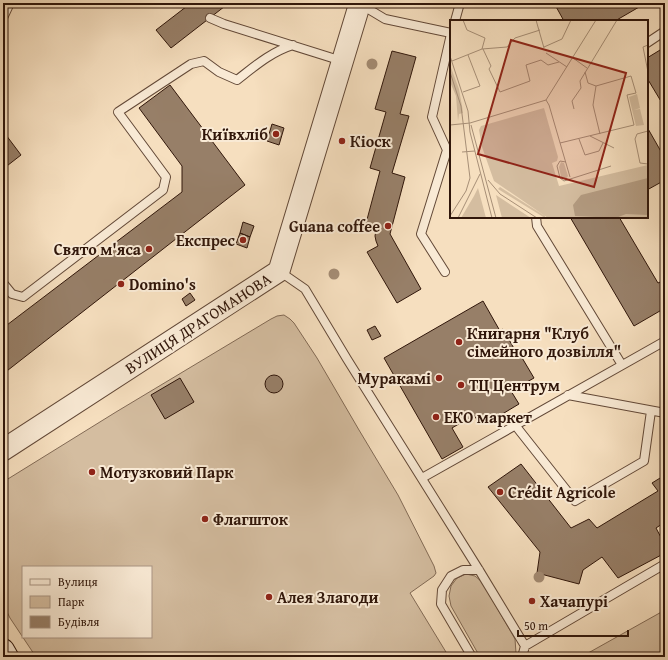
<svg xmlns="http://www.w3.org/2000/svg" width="668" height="660" viewBox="0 0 668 660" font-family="'Gentium Book Plus',serif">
  <rect width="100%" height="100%" fill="#f6dfbf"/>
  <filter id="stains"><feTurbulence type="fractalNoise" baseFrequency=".005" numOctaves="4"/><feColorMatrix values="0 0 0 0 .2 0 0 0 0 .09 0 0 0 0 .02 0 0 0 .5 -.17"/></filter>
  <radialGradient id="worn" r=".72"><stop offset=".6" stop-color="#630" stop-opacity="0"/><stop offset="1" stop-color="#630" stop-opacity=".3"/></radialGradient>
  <path fill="#d4bda0" stroke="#826a55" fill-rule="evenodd" d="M284,315L290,319L294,323L317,358L359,430L398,495L434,566L436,573L434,576L410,593L449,657H36L10,618L3,604V482L116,412L271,319L277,316ZM23,567H151V637H23Z
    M466,574L475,576L482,582L515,639L516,653L512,657H480L451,606L449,596L451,586L457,578Z
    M665,610V657H581Z"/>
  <path fill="#977f68" stroke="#30160a" d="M191,3H229L171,48L156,30Z
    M554,3H646L615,21H564Z
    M665,47V108L647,78V58Z
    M392,51L416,57L400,114L409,116L392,173L405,177L390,234L421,289L397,303L367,252L378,246L376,241L375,236L376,230L365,227L380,171L370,168L386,112L375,109Z
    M170,85L245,185L3,374V328L182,192V166L139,108Z
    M272,124L284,128L279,145L267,141Z
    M647,127L663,155L665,154V180L647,190Z
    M3,131L21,155L3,169Z
    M570,217H619L658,283L665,280V308L634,326Z
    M243,222L254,226L250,237L240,233Z
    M240,233L250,237L247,248L236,244Z
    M190,293L195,300L186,306L182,299Z
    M483,301L500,331L503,329L516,352L518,351L534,378L511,391L519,404L494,419L492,415L479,423L474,415L452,428L463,447L442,459L384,358Z
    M375,326L381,336L372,340L367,330Z
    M265 384a9 9 0 1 1 18 0a9 9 0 1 1-18 0Z
    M180,378L194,402L165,419L151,395Z
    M521,464L571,528L589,519L597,528L658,491L652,483L665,475V522L656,528L665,545V553L618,578L602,557L583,570L579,584L537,573L540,552L488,487Z"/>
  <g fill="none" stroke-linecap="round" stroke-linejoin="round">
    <g stroke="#624837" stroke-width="10">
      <path id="service" d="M360,4L385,19L451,33
        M3,18L10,3
        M210,18L224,24L342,61
        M455,21L460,3
        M647,43L665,31
        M536,217L537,226L622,365
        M279,271L305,289L347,359L479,570L525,646
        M445,272L421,234L447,150L432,117L451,34
        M3,283L12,294L23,297L163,190L166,177L118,112L191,64L204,61L219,72L237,80C255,66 271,52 293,45
        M568,395L665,413
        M515,425L575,501L644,461L651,411
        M422,478L665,341
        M472,657L441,604L442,590L451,576L463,570H479
        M522,657L525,646L665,564"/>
    </g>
    <g stroke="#624837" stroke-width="23">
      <path id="tertiary" d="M3,450L279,271L360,3"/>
    </g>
    <g stroke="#30160a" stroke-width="24">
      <path id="secondary" d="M3,650L7,657"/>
    </g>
    <use href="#service" stroke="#f9ead5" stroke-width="8"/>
    <use href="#tertiary" stroke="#f9ead5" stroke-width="21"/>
    <use href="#secondary" stroke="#f9ead5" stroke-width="22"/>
  </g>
  <g fill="#a48c74">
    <circle cx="372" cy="64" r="5.5"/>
    <circle cx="334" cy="274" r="5.5"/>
    <circle cx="539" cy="577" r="5.5"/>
  </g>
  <g fill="#8f2418" stroke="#f9ead5" stroke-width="1.5">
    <circle cx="276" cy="134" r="4"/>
    <circle cx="342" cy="141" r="4"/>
    <circle cx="388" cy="226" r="4"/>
    <circle cx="243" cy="240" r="4"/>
    <circle cx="149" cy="249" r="4"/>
    <circle cx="121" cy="284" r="4"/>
    <circle cx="459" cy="342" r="4"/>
    <circle cx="439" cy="378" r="4"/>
    <circle cx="461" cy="385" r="4"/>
    <circle cx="436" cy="417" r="4"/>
    <circle cx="92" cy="472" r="4"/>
    <circle cx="500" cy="492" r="4"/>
    <circle cx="205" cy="519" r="4"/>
    <circle cx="269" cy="597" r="4"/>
    <circle cx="532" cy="601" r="4"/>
  </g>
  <g text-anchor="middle" stroke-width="4" stroke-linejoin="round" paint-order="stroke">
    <g font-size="16" font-weight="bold" fill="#30160a" stroke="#f9ead5" text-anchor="start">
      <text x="268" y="140" text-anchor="end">Київхліб</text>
      <text x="350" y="147">Кіоск</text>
      <text x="380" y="232" text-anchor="end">Guana coffee</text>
      <text x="235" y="246" text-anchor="end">Експрес</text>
      <text x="141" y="255" text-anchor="end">Свято м'яса</text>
      <text x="129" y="290">Domino's</text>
      <text x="467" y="339">Книгарня "Клуб<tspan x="467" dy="18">сімейного дозвілля"</tspan></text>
      <text x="431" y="384" text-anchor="end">Муракамі</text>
      <text x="469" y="391">ТЦ Центрум</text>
      <text x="444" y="423">ЕКО маркет</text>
      <text x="100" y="478">Мотузковий Парк</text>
      <text x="508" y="498">Crédit Agricole</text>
      <text x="213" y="525">Флагшток</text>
      <text x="277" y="603">Алея Злагоди</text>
      <text x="540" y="607">Хачапурі</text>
    </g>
    <g font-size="16" fill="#30160a" stroke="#f9ead5">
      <text transform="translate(198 323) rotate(-33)" y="6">ВУЛИЦЯ ДРАГОМАНОВА</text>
    </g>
  </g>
  <g transform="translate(450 20)">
    <rect width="198" height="198" fill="#f6dfbf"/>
    <path d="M0,45L9,69L12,86L13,93L9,94L8,101L6,76L0,62ZM187,74L190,88L184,90L190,89L194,105L186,106L179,77ZM94,88L108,137L107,141L102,143L109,166L198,145V198H98L44,161L32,127L29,110L31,106ZM111,142L114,143L118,156L116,159L111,157L109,147ZM50,167L95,196V198L48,169ZM28,168L36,198H11L24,176ZM46,175L81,198H52Z" fill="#d4bda0"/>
    <path d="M198,158V195L176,194L166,198L125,196L123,185L131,175Z" fill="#b39b81"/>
    <path fill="none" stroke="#a78f77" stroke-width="1" d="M13,0L17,10L35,18L32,29M86,0L94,28M198,25L193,27L198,52M94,27L112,19L121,0M33,29L41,46L39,49L50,72L80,61L76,45L91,40L98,45L109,42M96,33L117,47M0,36L18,91L20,112L42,198M123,38L137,48M2,41L32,29L57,27L65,18L90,10M0,52L11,86L20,158L16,171L0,196M146,66L143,85L150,114M13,72L30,66L18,35M96,80L99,85L120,157M124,89L122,81L131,68L130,61L167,0M20,103L96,80L146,0M0,105L20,103M21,105L46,198M198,111L187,114L185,119L190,143L198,144M140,116L164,128M129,119L135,135L149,131L153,123M110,123L184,105L177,75L186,73L181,56L146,66L138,63L135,52M12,132L25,131M116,142L110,141L107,146L110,158L114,161L161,146M38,160L50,174L87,198M8,198L30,154"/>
    <path fill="#8f2418" fill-opacity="0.15" stroke="#8f2418" stroke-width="2" d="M61,20L176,53L144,167L28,134Z"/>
    <rect width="198" height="198" fill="none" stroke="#30160a" stroke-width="2"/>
  </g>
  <rect width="668" height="660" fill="none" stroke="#f6dfbf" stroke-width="16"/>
  <rect x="4" y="4" width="660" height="652" fill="none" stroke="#30160a" stroke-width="2"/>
  <rect x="8" y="8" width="652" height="644" fill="none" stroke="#30160a"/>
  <rect x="22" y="566" width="130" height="72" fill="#f9ead5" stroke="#a99584"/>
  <rect x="30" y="579" width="20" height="6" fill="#f9ead5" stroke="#a99584"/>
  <text x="58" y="586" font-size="12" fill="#30160a">Вулиця</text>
  <rect x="30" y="596" width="20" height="12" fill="#d4bda0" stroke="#a99584"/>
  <text x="58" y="606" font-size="12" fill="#30160a">Парк</text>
  <rect x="30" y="616" width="20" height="12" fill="#977f68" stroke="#a99584"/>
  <text x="58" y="626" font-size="12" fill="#30160a">Будівля</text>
  <path d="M518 630v6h110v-6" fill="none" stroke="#30160a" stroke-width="2"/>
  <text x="524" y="630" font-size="12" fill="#30160a" stroke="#f9ead5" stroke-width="3" paint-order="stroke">50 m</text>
  <rect width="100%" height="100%" filter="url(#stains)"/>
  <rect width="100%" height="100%" fill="url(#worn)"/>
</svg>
